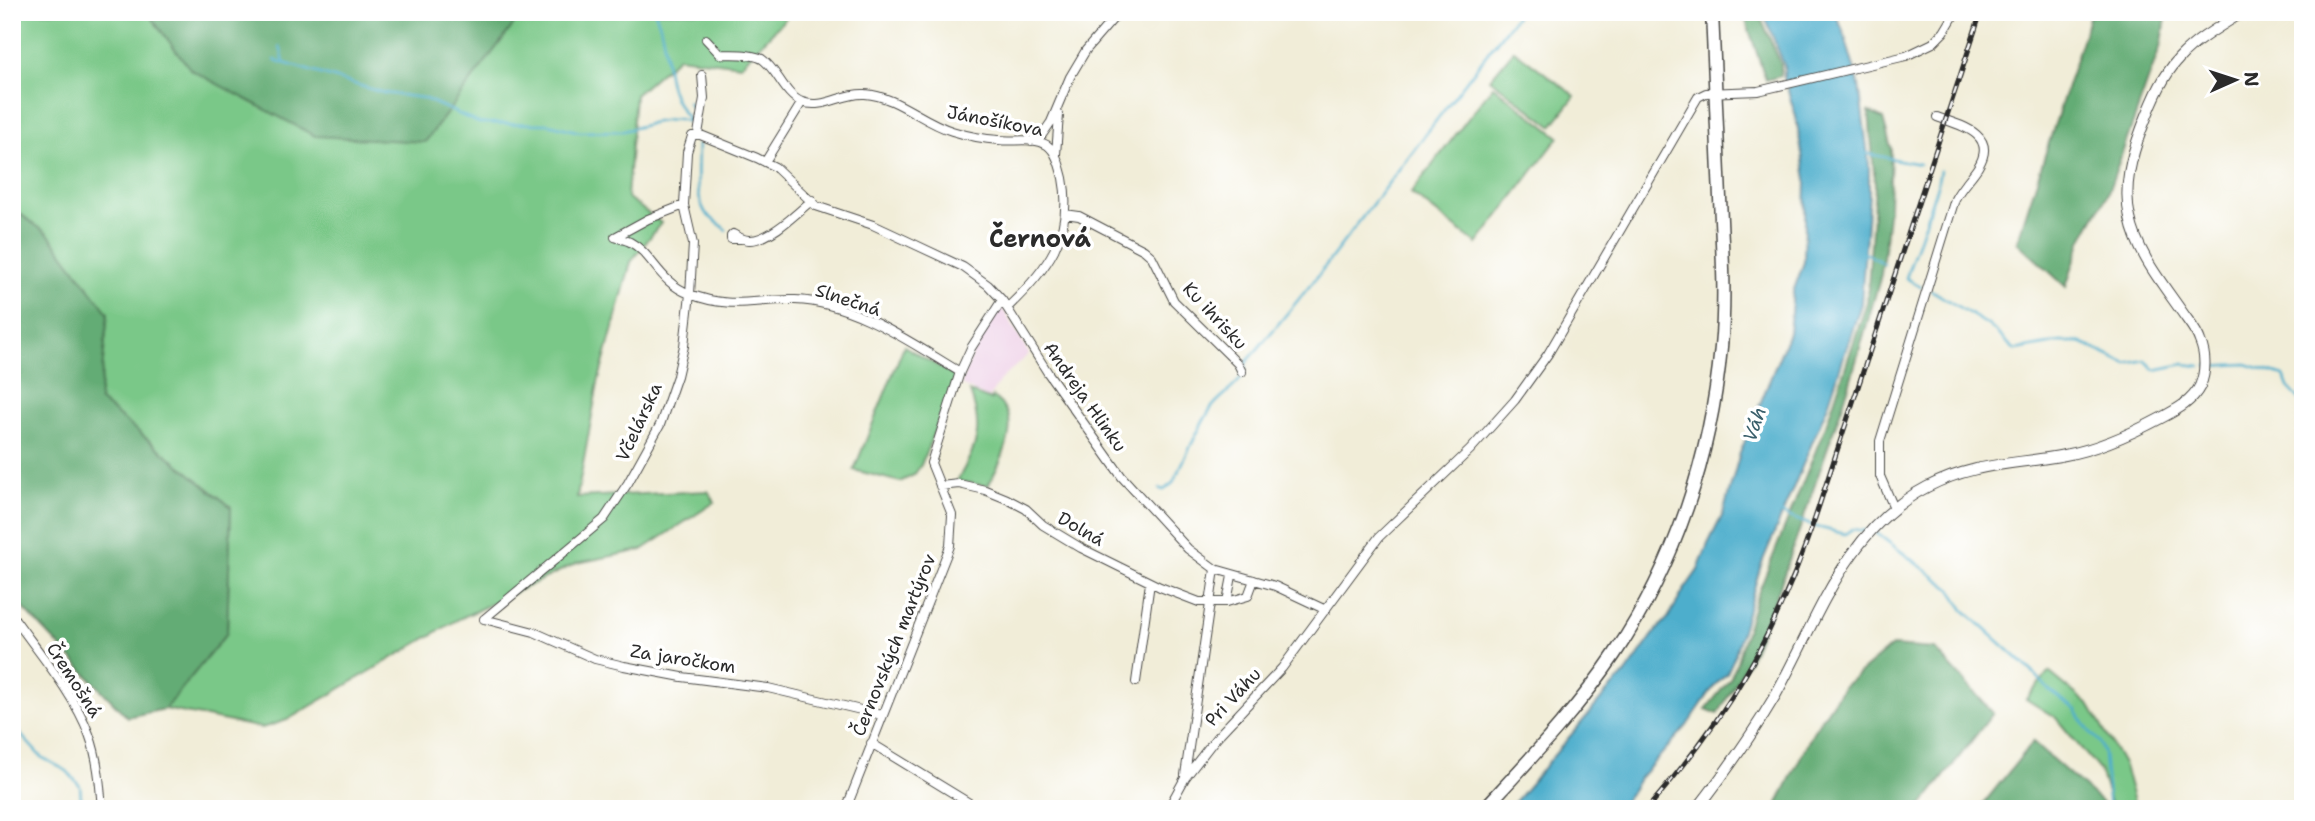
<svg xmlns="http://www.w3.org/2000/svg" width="2315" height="821" viewBox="0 0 2315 821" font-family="'Shantell Sans',sans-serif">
  <rect width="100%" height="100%" fill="#fff"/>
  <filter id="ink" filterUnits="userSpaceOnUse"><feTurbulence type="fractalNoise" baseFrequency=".0143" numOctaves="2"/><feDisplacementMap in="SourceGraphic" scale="14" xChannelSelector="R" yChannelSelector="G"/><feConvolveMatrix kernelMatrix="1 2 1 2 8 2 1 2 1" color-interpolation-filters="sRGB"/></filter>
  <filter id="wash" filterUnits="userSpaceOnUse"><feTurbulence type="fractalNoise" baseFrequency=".00686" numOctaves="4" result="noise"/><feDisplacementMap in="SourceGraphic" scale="28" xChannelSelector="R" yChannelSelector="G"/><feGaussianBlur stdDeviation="1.57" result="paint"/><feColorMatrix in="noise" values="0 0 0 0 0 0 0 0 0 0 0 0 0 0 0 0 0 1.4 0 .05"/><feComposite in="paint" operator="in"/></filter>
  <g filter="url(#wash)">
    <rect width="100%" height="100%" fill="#f1edd8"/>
    <path fill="#eed0e7" d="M1001,306L1029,354L1000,380L989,398L961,385L975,348Z"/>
    <path fill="#7ac888" stroke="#527a5a" stroke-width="2" d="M12,12H147L191,70L425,142L523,12H792L741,65L678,57L635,95L627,197L661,223L631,262L598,383L577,497L708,491L715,502L642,550L577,563L459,619L287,720L262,728L165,709L227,633L231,507L99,400L108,313L49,235L12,208Z
      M1514,50L1575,96L1552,126L1490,79Z
      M1493,86L1559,137L1477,244L1411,193Z
      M904,346L956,377L921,465L914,475L900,482L854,470Z
      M970,392L991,400L993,397C999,402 1005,407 1008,415C1015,436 998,467 988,486L957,481C977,447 984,430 970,392Z
      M2049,672L2090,706L2124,766L2136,809H2112L2100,771L2056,718L2026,699Z"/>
    <path fill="#63ac74" stroke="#476c50" stroke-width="2" d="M147,12H523L425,142L315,136L191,70Z
      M1758,12L1781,64V76L1766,80L1744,15Z
      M2091,12H2167L2162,42L2107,195L2082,239L2066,287L2017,242Z
      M1869,112L1883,119L1891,148L1889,206L1881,275L1849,386L1778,592L1750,658L1718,714L1706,709L1730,679L1736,665L1755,601L1826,425L1867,302L1875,185Z
      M12,208L49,235L108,313L99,400L231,507L227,633L165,709L127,717L12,596Z
      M1892,646L1935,649L1993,713L1919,809H1775L1813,732L1844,686Z
      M2033,742L2109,809H1979Z"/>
    <path fill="#4daecc" stroke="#3c6c7c" stroke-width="2" d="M1763,12H1834L1843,30L1859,85L1869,164V194L1861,304L1828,405L1761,565L1734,658L1727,673L1715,685L1686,727L1639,779L1620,809H1509L1607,692L1626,673L1656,631L1668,618L1684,590L1698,570L1708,544L1723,514L1740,453L1789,333L1793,292L1804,262L1806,179L1796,117L1784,78V65Z"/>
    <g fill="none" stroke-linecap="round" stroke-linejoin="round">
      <path stroke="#4daecc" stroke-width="2.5" d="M655,12C673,51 657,84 689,120
        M280,46L284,63L384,93L423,98L479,123L549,124L580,132L623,131L656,122L678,119L691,122L694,127
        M275,60L284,63
        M688,102L691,108
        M698,144C698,164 694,193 705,212C709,218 720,223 726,230
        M1864,153L1919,164
        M1863,251L1884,264
        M1906,278L1937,186L1940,170
        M1906,278L1921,287
        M1931,290L1988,325L2015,350L2060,342H2079L2127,364L2145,360L2155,370L2184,364L2200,366
        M2207,366L2246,364L2284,376L2288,387L2303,403
        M1160,489L1164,490L1173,483C1185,459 1196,432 1210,410C1221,393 1245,385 1246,363L1313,282L1519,12
        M1780,513L1813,526L1845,534L1852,529L1866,531
        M1875,532L1951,589L1964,610L2036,675L2049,690L2075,709L2089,731L2100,742L2104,754L2109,809
        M12,725L41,757L67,771L80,786L82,809"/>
    </g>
  </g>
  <g filter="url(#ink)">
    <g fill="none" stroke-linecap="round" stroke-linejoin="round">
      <g stroke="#494845" stroke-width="10">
        <path id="minor" d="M706,39L720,54C733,55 751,53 762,59C778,70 784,95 802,102C823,110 844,92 865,94C897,96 922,122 952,131C968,136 984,139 999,140C1014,142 1033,137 1047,145C1057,152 1060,167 1063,178C1074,235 1047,270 1007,308
          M698,134L704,98L702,75
          M1031,141L1042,135L1051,122L1070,77L1086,50L1119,12
          M1056,154L1059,115
          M765,162L802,102
          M1065,214L1079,216L1144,250L1152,257L1174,301L1238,364L1242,372
          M615,237C620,239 626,240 630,242C653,254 658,282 690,294C730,310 755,299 795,300C855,302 911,343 960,372
          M615,237L648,219L684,205
          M741,239H731V236L733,234C738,237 743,240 749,240C769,241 797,213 812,200
          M940,486L959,484L985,490L1007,499L1026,509L1043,525L1081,548L1160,587L1199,602H1227L1232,576
          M1894,508L1880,476V441L1955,199C1961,187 1971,178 1978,167C1999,134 1960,125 1937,117
          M1227,602L1248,596L1254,580
          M12,615C37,651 74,693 89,734C98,758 100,784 102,809
          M484,619L604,519L628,483L660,425L677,376L684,346L690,294L693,244L684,205L687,152L692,136L698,134L757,158L775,167L816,206L873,225L916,245L963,267L988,285L1002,300L1048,373L1122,477L1188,549L1215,569L1275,586L1326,610
          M484,619L534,632L595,659L624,666L682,677L768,688L882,715
          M1136,682L1150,583
          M871,743L979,809
          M1185,775L1215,569
          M846,809L950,546L952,515L931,463L960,372L971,348L1002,300
          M1168,809L1185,778L1216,738L1282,668L1379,537L1470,450L1515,400L1548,354L1698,97L1706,93L1758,91L1906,56L1933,43L1944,32L1956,12"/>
      </g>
      <g stroke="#494845" stroke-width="12">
        <path id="tertiary" d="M1697,809C1725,773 1752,735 1775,696C1817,621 1845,529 1927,487C1975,462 2014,465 2065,455C2098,449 2131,434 2161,418C2176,410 2192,402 2200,386C2206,372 2206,355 2200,341C2197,331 2188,321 2182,312C2162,283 2137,253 2130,218C2123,187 2131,157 2142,128C2168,59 2181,50 2243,12"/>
      </g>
      <g stroke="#494845" stroke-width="15">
        <path id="primary" d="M1484,809C1529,760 1577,710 1614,655C1676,563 1711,456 1721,347C1726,297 1722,247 1720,198C1717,136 1715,74 1712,12"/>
      </g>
      <use href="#minor" stroke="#fff" stroke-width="8"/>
      <use href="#tertiary" stroke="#fff" stroke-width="10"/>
      <use href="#primary" stroke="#fff" stroke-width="12"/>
      <g stroke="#2b2b2b" stroke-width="5">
        <path id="rail" d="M1647,809C1729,715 1775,636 1815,518L1981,12"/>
      </g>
      <use href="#rail" stroke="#fff" stroke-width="2.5" stroke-dasharray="8" stroke-linecap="butt"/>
    </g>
  </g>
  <g text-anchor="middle" stroke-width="7" stroke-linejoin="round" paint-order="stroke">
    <g font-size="18" fill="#2b2b2b" stroke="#fff">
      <text transform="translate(995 121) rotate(11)" y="6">Jánošíkova</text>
      <text transform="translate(848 300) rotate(18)" y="6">Slnečná</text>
      <text transform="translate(1215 316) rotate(47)" y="6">Ku ihrisku</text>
      <text transform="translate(1085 397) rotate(55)" y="6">Andreja Hlinku</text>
      <text transform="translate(639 422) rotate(-65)" y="6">Včelárska</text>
      <text transform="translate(1081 529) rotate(30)" y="6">Dolná</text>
      <text transform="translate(894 645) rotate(-68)" y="6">Černovských martýrov</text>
      <text transform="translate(683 659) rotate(9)" y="6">Za jaročkom</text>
      <text transform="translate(74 680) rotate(57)" y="6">Čremošná</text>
      <text transform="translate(1233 697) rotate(-47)" y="6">Pri Váhu</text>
    </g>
    <g font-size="19" font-style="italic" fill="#395f6b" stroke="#fff">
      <text transform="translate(1754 424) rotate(-71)" y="7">Váh</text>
    </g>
    <g font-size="24" font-weight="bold" fill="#2b2b2b" stroke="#fff">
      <text x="1040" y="247">Černová</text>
    </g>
  </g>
  <rect width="2315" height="821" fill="none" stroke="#fff" stroke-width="42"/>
  <g transform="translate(2235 80) rotate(87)" stroke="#ffffff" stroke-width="5" paint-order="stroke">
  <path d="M0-5L12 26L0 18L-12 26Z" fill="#2b2b2b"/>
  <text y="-10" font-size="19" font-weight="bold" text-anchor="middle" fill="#2b2b2b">N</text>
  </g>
</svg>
